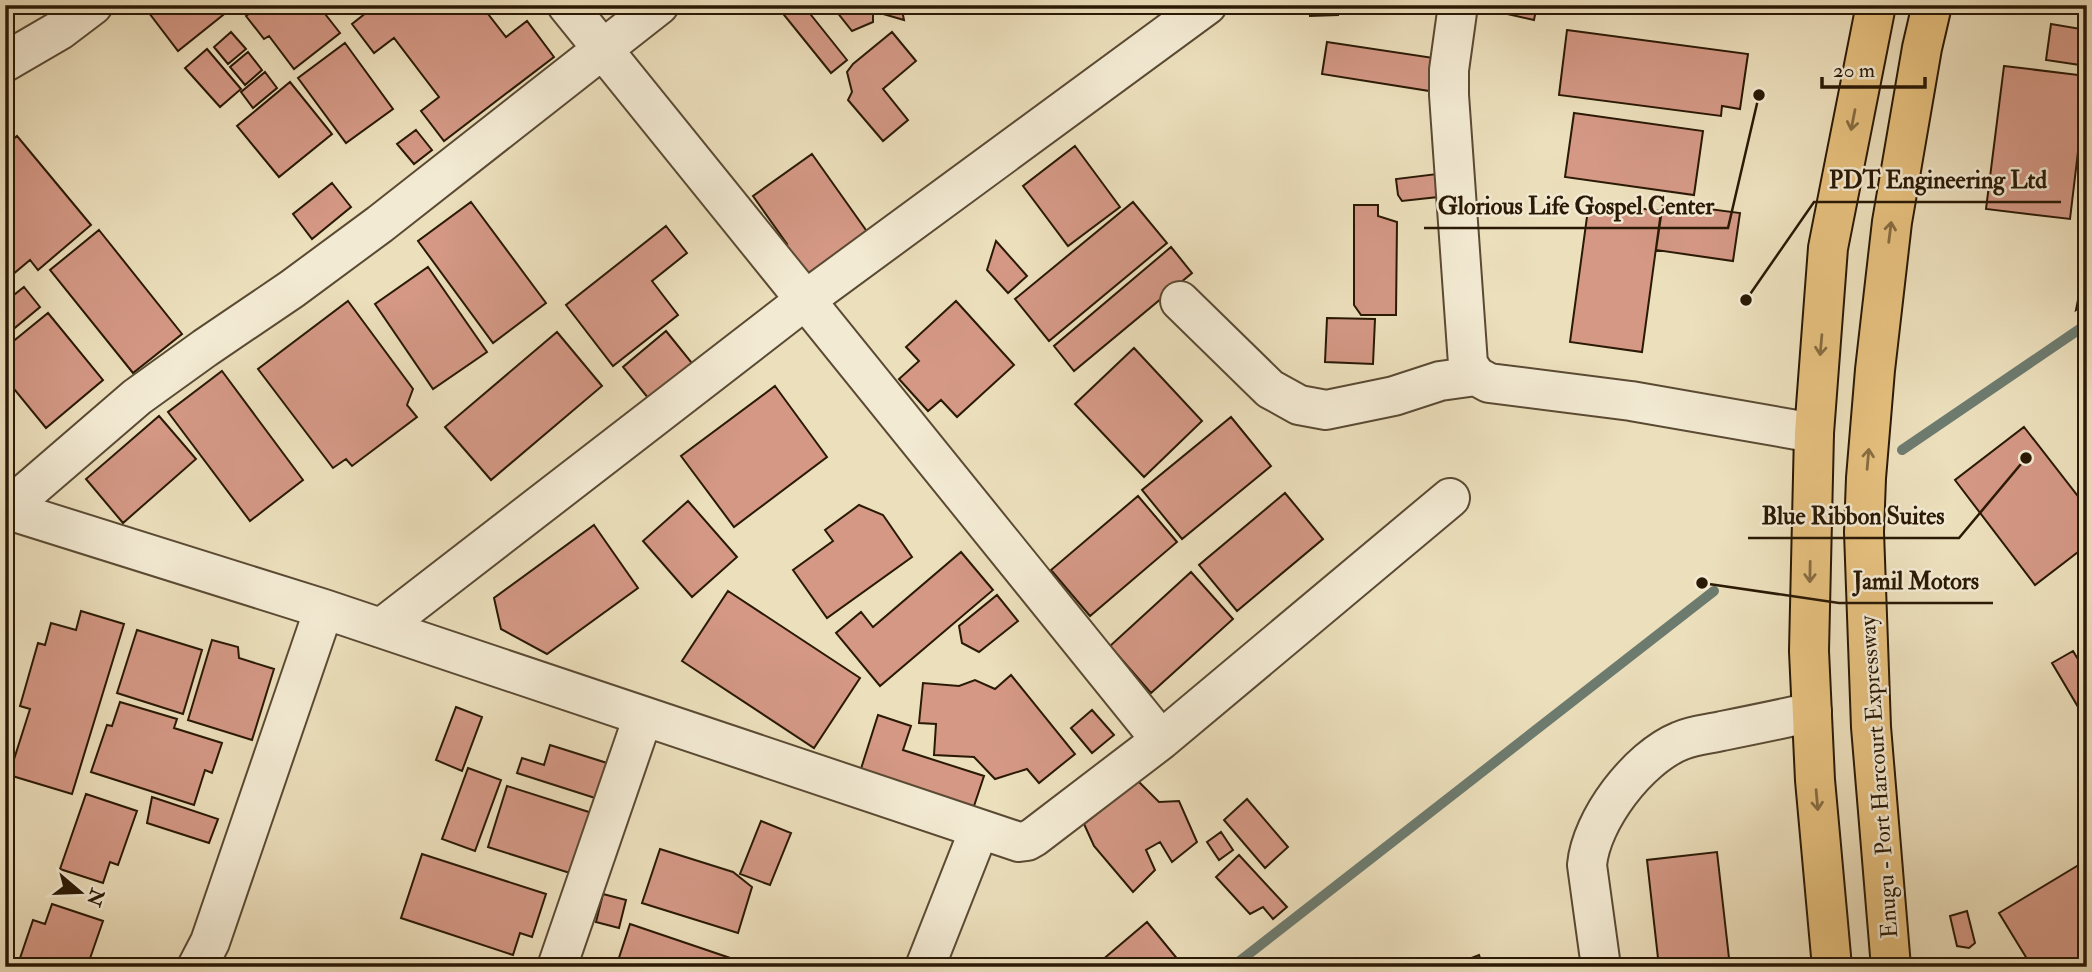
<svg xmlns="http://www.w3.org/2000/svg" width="2092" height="972" viewBox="0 0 2092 972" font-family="'IM FELL Double Pica',serif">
  <rect width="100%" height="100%" fill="#ecdfbc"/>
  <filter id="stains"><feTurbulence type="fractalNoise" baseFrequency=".00286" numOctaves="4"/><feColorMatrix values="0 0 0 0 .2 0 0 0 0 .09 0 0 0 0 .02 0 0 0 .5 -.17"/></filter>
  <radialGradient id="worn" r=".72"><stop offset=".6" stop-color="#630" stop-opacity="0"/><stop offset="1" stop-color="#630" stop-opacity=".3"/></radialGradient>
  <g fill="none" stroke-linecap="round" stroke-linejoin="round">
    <path stroke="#6d7b6f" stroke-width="10" d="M1902,450L2087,324
      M1232,967L1714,591"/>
  </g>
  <path fill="#d49885" stroke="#2a1905" stroke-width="2" d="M143,5H215L223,15L178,51Z
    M250,5H318L340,33L294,69L269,36L264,39L246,16L254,10Z
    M376,5H481L506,37L527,21L554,57L444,141L421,111L439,97L394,38L374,53L352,24Z
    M776,5H803L847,60L831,73Z
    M818,5H901L904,20L873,11V22L852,31L836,11L819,8Z
    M1309,5H1338V15L1310,16Z
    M1484,5H1537L1534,20L1490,10Z
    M2051,24L2087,30V66L2046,60Z
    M1567,30L1748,54L1740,109L1722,106L1721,116L1559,95Z
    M231,32L246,49L228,64L214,47Z
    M892,32L916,61L883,89L908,120L883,141L848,100L852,92L847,72L853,64Z
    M1327,42L1447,60L1442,93L1322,74Z
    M345,43L393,109L346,143L298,78Z
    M207,49L241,89L220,107L185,68Z
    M248,52L262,70L245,85L230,67Z
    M2004,66L2087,76L2070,219L1986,209Z
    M265,72L277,88L253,108L241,92Z
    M290,82L332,134L279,177L237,126Z
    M1574,113L1703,131L1694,195L1565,177Z
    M416,130L432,150L414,164L397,144Z
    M17,136L91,225L38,270L30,260L12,275L5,267V146Z
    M1075,146L1120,207L1068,246L1023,186Z
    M812,154L873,240L799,292L772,254L787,244L753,196Z
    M1445,173L1447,196L1402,201L1398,195L1396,179Z
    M332,183L351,207L312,239L293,214Z
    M471,202L546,303L493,343L418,241Z
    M1133,202L1167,243L1049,341L1015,299Z
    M1589,202L1661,211L1642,352L1570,342Z
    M1663,203L1740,213L1733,261L1656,250Z
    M1354,205H1378V216L1397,222L1396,315H1361L1354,305Z
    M666,226L687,253L652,281L678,315L613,366L566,305Z
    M99,230L182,334L133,373L50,270Z
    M996,241L1027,276L1008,293L987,270Z
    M1171,247L1192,273L1074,371L1054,346Z
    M2087,255V302L2076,310Z
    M428,267L487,352L433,389L375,304Z
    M24,287L40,307L5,336V302Z
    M348,301L413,389L407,405L417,417L352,466L346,459L333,468L258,369Z
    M956,301L1014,365L957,417L941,400L928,411L899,379L919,361L906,347Z
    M48,313L103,380L46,428L5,378V348Z
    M1327,318L1375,319L1373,364L1325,362Z
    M666,331L700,373L657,409L623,367Z
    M557,332L602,386L491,480L445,427Z
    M1134,348L1202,421L1144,477L1075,404Z
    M222,371L303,480L250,521L168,412Z
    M775,386L827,457L734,527L681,456Z
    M159,416L196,459L123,523L86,479Z
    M1231,417L1271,466L1182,539L1142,490Z
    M2024,427L2081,500L2087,498V540L2078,552L2035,585L1955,480Z
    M1285,493L1323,539L1237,611L1199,565Z
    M1138,496L1177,542L1090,616L1051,570Z
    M688,501L737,557L692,597L643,541Z
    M859,505L883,515L912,557L827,618L793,570L833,541L825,530Z
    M594,525L638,588L547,654L501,629L494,598Z
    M961,552L993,590L880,686L836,633L861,612L873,627Z
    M1191,572L1233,619L1151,693L1110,646Z
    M728,591L860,678L814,748L682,661Z
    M997,595L1018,621L979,652L962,643L959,626Z
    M81,611L124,624L72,794L9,775L30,709L20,706L38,643L45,645L51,623L76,630Z
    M137,630L202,650L183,714L117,693Z
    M212,640L238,647L239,658L274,669L252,740L188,720Z
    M2073,651L2087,674V722L2052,663Z
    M1011,675L1075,754L1039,783L1027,769L995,779L974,757L934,755L936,724L919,723L923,683L959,686L975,680L995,689Z
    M120,702L177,719L174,728L222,743L212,773L205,770L194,805L91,772L107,725L112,726Z
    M456,707L482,717L462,771L436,760Z
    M1092,710L1114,735L1092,753L1071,728Z
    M878,715L911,726L903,750L984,776L972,812L859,775Z
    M550,745L607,763L595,798L517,773L522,758L544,765Z
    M468,768L501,780L475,851L442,839Z
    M1138,781L1159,802L1179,801L1197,842L1172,862L1160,842L1146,850L1155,870L1133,892L1094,846L1084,824Z
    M507,786L592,813L573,874L488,847Z
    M86,794L137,811L118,865L110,862L103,883L60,869Z
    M152,797L218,819L209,843L147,823Z
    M1247,799L1288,847L1265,868L1224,820Z
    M761,821L791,833L770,885L740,874Z
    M1221,832L1233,850L1219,860L1207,842Z
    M660,849L733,872L752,887L738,933L642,903Z
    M1717,852L1730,967H1659L1647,860Z
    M422,854L546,894L532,937L520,933L513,955L401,918Z
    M1239,855L1287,907L1273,919L1263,907L1250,914L1216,877Z
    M2087,860V957L2073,967H2032L1999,913Z
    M603,894L626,900L619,928L596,922Z
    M52,904L103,921L87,967H17L33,920L45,924Z
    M1967,911L1975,943L1969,948L1957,946L1950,916Z
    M1147,922L1184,967H1094Z
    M630,924L739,961L737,967H616Z
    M1479,955L1483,967H1448Z"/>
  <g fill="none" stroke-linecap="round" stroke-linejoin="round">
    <g stroke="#5a4a33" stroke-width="42">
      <path id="minor" d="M567,5L1161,740
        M1458,5L1449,70V95L1468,364L1476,376L1489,383L1631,401L1814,433
        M5,62L60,30L93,5
        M1180,301L1270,389L1299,405L1326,410L1394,396L1440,381L1476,376
        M5,509L324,609L1019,842L1027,841L1034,837L1161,740L1450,498
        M7,509L137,397L205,348L292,289L380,224L659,5
        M381,628L804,301L1207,5
        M197,967L210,942L324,609
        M557,967L643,717
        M925,967L979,830
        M1601,967L1587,865C1591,820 1638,758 1680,741C1693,735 1709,734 1722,731C1752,725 1782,719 1812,712"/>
    </g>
    <g stroke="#2a1905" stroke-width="42">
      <path id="highway" d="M1832,967L1815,780L1809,651L1814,433L1828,248L1876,5
        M1891,967L1871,727L1864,532L1866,478L1875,370L1892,222L1922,48L1932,5"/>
    </g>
    <use href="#minor" stroke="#f3ead3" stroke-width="38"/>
    <use href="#highway" stroke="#e6c07e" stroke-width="38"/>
  </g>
  <defs><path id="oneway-shaft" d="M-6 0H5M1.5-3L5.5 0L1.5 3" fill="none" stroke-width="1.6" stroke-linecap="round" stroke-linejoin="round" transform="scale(1.75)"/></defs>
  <g stroke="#886c42">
    <use href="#oneway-shaft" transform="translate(1853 120) rotate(101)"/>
    <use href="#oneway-shaft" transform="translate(1890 232) rotate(-83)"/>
    <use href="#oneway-shaft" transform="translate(1821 345) rotate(95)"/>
    <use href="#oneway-shaft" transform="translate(1868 459) rotate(-85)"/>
    <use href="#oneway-shaft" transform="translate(1810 572) rotate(91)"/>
    <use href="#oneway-shaft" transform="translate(1817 800) rotate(85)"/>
  </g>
  <g text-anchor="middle" stroke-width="5" stroke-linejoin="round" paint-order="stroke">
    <g font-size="23" fill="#2a1905" stroke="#f3ead3">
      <text transform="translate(1878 777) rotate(-94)" y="8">Enugu - Port Harcourt Expressway</text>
    </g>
  </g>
  <path fill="none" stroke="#2a1905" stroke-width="2.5" d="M1746 300L1814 202H2061M1759 95L1728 228H1424M2026 458L1959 538H1748M1702 583L1839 603H1993"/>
  <g fill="#2a1905" stroke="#f3ead3" stroke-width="2.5">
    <circle cx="1746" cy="300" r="7"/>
    <circle cx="1759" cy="95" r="7"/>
    <circle cx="2026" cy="458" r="7"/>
    <circle cx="1702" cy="583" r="7"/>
  </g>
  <g font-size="24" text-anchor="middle" font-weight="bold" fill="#2a1905" stroke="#f3ead3" stroke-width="5" stroke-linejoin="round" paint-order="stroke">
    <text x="1938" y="188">PDT Engineering Ltd</text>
    <text x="1576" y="214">Glorious Life Gospel Center</text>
    <text x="1853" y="524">Blue Ribbon Suites</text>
    <text x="1916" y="589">Jamil Motors</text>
  </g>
  <rect width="2092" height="972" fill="none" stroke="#ecdfbc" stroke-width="28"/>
  <rect x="7" y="7" width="2078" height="958" fill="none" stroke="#2a1905" stroke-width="3.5"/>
  <rect x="14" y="14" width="2064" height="944" fill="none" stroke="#2a1905" stroke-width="2"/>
  <g transform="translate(80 892) rotate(109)" stroke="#f3ead3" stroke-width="5" paint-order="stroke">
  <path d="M0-5L12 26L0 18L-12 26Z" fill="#2a1905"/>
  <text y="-10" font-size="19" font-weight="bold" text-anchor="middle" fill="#2a1905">N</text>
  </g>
  <path d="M1822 77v10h103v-10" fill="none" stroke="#2a1905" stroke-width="3.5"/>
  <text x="1833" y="77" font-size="21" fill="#2a1905" stroke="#f3ead3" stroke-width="5" paint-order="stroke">20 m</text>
  <rect width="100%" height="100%" filter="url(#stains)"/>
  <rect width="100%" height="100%" fill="url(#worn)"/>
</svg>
